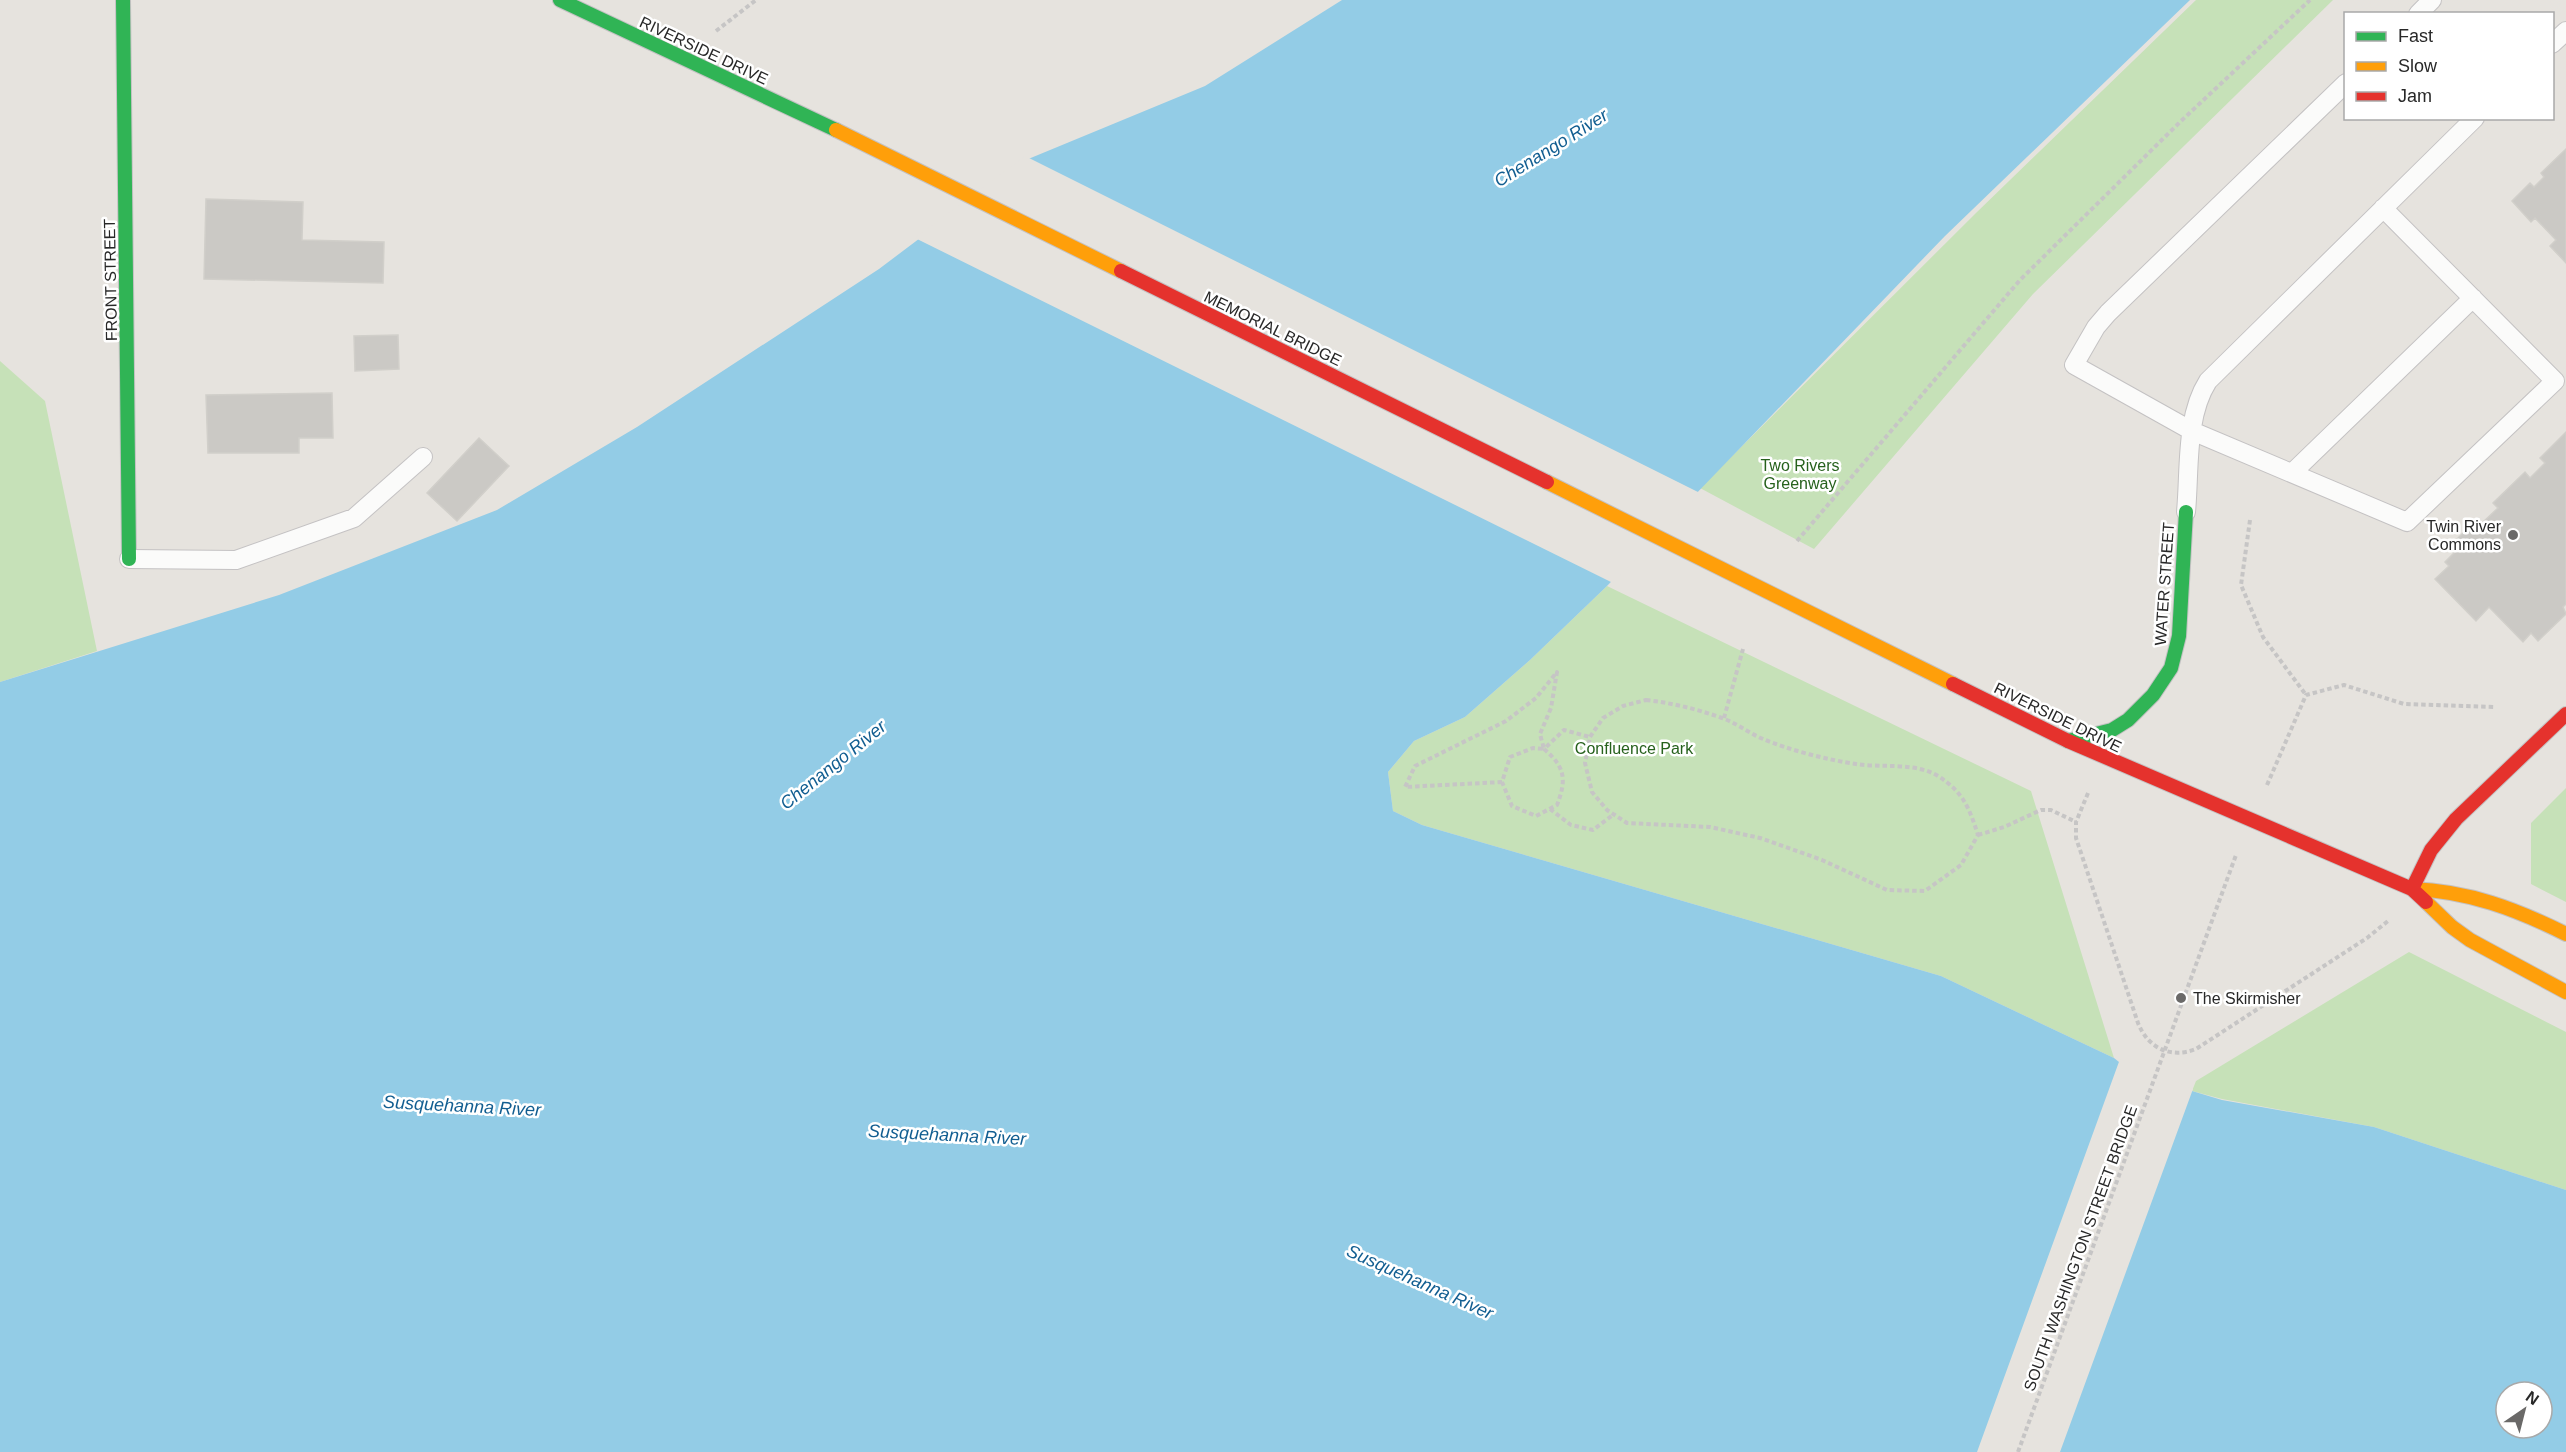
<svg xmlns="http://www.w3.org/2000/svg" width="2566" height="1452" viewBox="0 0 2566 1452" font-family="Arial,sans-serif">
  <rect width="100%" height="100%" fill="#e6e3de"/>
  <path fill="#c6e1b8" d="M2196,0H2333L2033,294L1814,549L1700,488L1977,212Z
    M0,361L45,401L97,651L0,682Z
    M1607,586L2031,791L2114,1058L1941,976L1422,825L1393,811L1388,772L1414,741L1465,717L1530,660Z
    M2566,788V902L2531,884V823Z
    M2409,952L2566,1032V1190L2374,1127L2222,1099L2192,1091L2196,1081Z"/>
  <path fill="#93cce6" fill-rule="evenodd" d="M1342,0H2190L1945,236L1607,586L1530,660L1465,717L1414,741L1388,772L1393,811L1422,825L1941,976L2114,1058L2119,1062L2192,1091L2222,1100L2374,1127L2566,1190V1452H0V682L279,595L497,510L637,427L879,269L1021,162L1205,86ZM2506,1392H2542V1428H2506Z"/>
  <path fill="#e6e3de" d="M1025,156L1700,493L1613,583L915,238Z
    M2120,1059L2193,1089L2060,1452H1977Z"/>
  <path fill="#cbc9c5" stroke="#d1cfca" stroke-width="1.5" d="M2566,149V263L2550,246L2556,240L2535,218L2531,222L2512,201L2530,183L2534,187L2544,177L2541,173Z
    M206,199L303,202L302,240L384,242L383,283L204,279Z
    M398,335L399,369L355,371L354,336Z
    M332,393L333,438H299V453H208L206,395Z
    M2566,432V604L2563,607L2566,614L2538,641L2531,633L2523,642L2489,607L2476,621L2435,579L2449,566L2445,562L2454,553L2449,547L2478,518L2482,523L2498,508L2493,503L2525,472L2530,478L2545,463L2540,458Z
    M479,438L509,466L457,521L427,493Z"/>
  <g fill="none" stroke-linecap="round" stroke-linejoin="round">
    <g stroke="#c4c2c3" stroke-width="20">
      <path id="lane" d="M2418,14L2432,0
        M2552,44L2566,31
        M2346,83L2108,313L2096,327L2074,365L2192,431L2407,522L2555,381L2383,208
        M2292,473L2473,298
        M2186,512C2190,470 2185,417 2208,381L2475,118
        M129,559L236,560L354,518L423,457"/>
    </g>
    <g stroke="#c4c2c3" stroke-width="16">
      <path id="fast" d="M123,0L129,559
        M560,0L836,130
        M2068,741L2112,730L2128,720L2153,695L2171,668L2179,636L2186,512"/>
    </g>
    <g stroke="#c4c2c3" stroke-width="16">
      <path id="slow" d="M836,130L1121,271
        M1547,482L1953,684
        M2412,889C2468,891 2516,909 2566,934
        M2426,902L2452,927L2470,940L2566,992"/>
    </g>
    <g stroke="#c4c2c3" stroke-width="16">
      <path id="jam" d="M1121,271L1547,482
        M1953,684L2068,741L2412,889L2426,902
        M2412,889L2431,850L2456,819L2566,714"/>
    </g>
    <path stroke="#c6c5c5" stroke-width="4" stroke-dasharray="4.5 3" stroke-linecap="butt" d="M716,31L756,0
      M2250,520L2241,585L2263,637L2306,695
      M1797,541L2020,280L2180,122L2310,0
      M1646,700C1672,703 1697,709 1722,718C1736,723 1749,733 1763,739C1789,750 1828,760 1856,764C1882,768 1915,762 1938,776C1963,792 1969,807 1978,835L1961,865L1925,891L1887,890L1822,860L1760,838L1710,827L1627,823L1607,810L1592,792L1585,763L1590,737L1603,718L1623,706Z
      M1724,718L1743,649
      M1502,782L1405,787L1415,766L1506,721L1536,698L1557,672L1551,708L1540,734L1544,749L1533,748L1510,757L1502,782L1512,806L1536,816L1557,805C1567,779 1565,767 1544,749L1564,730L1590,737
      M2267,785L2306,695L2344,685L2404,704L2496,707
      M2088,793L2076,822V838L2138,1023C2148,1048 2170,1059 2196,1049L2367,938L2388,921
      M1550,809L1571,825L1593,830L1614,814
      M1978,835L2004,827L2041,810H2051L2076,822
      M2018,1452L2236,855"/>
    <use href="#lane" stroke="#fbfbfa" stroke-width="18"/>
    <use href="#fast" stroke="#30b455" stroke-width="14"/>
    <use href="#slow" stroke="#ff9f0a" stroke-width="14"/>
    <use href="#jam" stroke="#e5322d" stroke-width="14"/>
  </g>
  <g fill="#6a6968" stroke="#fff" stroke-width="2">
    <circle cx="2513" cy="535" r="6"/>
    <circle cx="2181" cy="998" r="6"/>
  </g>
  <g text-anchor="middle" stroke-width="5" stroke-linejoin="round" paint-order="stroke">
    <g font-size="16" fill="#282828" stroke="#fff">
      <text transform="translate(704 50) rotate(25)" y="6">RIVERSIDE DRIVE</text>
      <text transform="translate(110 280) rotate(-91)" y="6">FRONT STREET</text>
      <text transform="translate(1273 328) rotate(26)" y="6">MEMORIAL BRIDGE</text>
      <text transform="translate(2164 584) rotate(-86)" y="6">WATER STREET</text>
      <text transform="translate(2058 717) rotate(26)" y="6">RIVERSIDE DRIVE</text>
      <text transform="translate(2080 1248) rotate(-70)" y="6">SOUTH WASHINGTON STREET BRIDGE</text>
    </g>
    <g font-size="16" fill="#26611c" stroke="#fff">
      <text x="1800" y="471">Two Rivers<tspan x="1800" dy="18">Greenway</tspan></text>
      <text x="1634" y="754">Confluence Park</text>
    </g>
    <g font-size="16" fill="#282828" stroke="#fff" text-anchor="end">
      <text x="2501" y="532">Twin River<tspan x="2501" dy="18">Commons</tspan></text>
      <text x="2193" y="1004" text-anchor="start">The Skirmisher</text>
    </g>
    <g font-size="18" font-style="italic" fill="#125e91" stroke="#fff">
      <text transform="translate(1551 148) rotate(-32)" y="6">Chenango River</text>
      <text transform="translate(833 765) rotate(-39)" y="6">Chenango River</text>
      <text transform="translate(462 1106) rotate(3)" y="6">Susquehanna River</text>
      <text transform="translate(947 1135) rotate(3)" y="6">Susquehanna River</text>
      <text transform="translate(1420 1282) rotate(24)" y="6">Susquehanna River</text>
    </g>
  </g>
  <rect x="2344" y="12" width="210" height="108" fill="#ffffff" stroke="#a9a9a9" stroke-width="1.5"/>
  <rect x="2356" y="32" width="30" height="9" fill="#30b455" stroke="#a9a9a9" stroke-width="1.5"/>
  <text x="2398" y="42" font-size="18" fill="#282828">Fast</text>
  <rect x="2356" y="62" width="30" height="9" fill="#ff9f0a" stroke="#a9a9a9" stroke-width="1.5"/>
  <text x="2398" y="72" font-size="18" fill="#282828">Slow</text>
  <rect x="2356" y="92" width="30" height="9" fill="#e5322d" stroke="#a9a9a9" stroke-width="1.5"/>
  <text x="2398" y="102" font-size="18" fill="#282828">Jam</text>
  <g transform="translate(2524 1410) rotate(35)"><circle r="28" fill="#ffffff" stroke="#a9a9a9" stroke-width="1.5"/>
  <path d="M0-4.5L10 22L0 15L-10 22Z" fill="#6a6968"/>
  <text y="-9" font-size="16" font-weight="bold" text-anchor="middle" fill="#282828">N</text>
  </g>
</svg>
